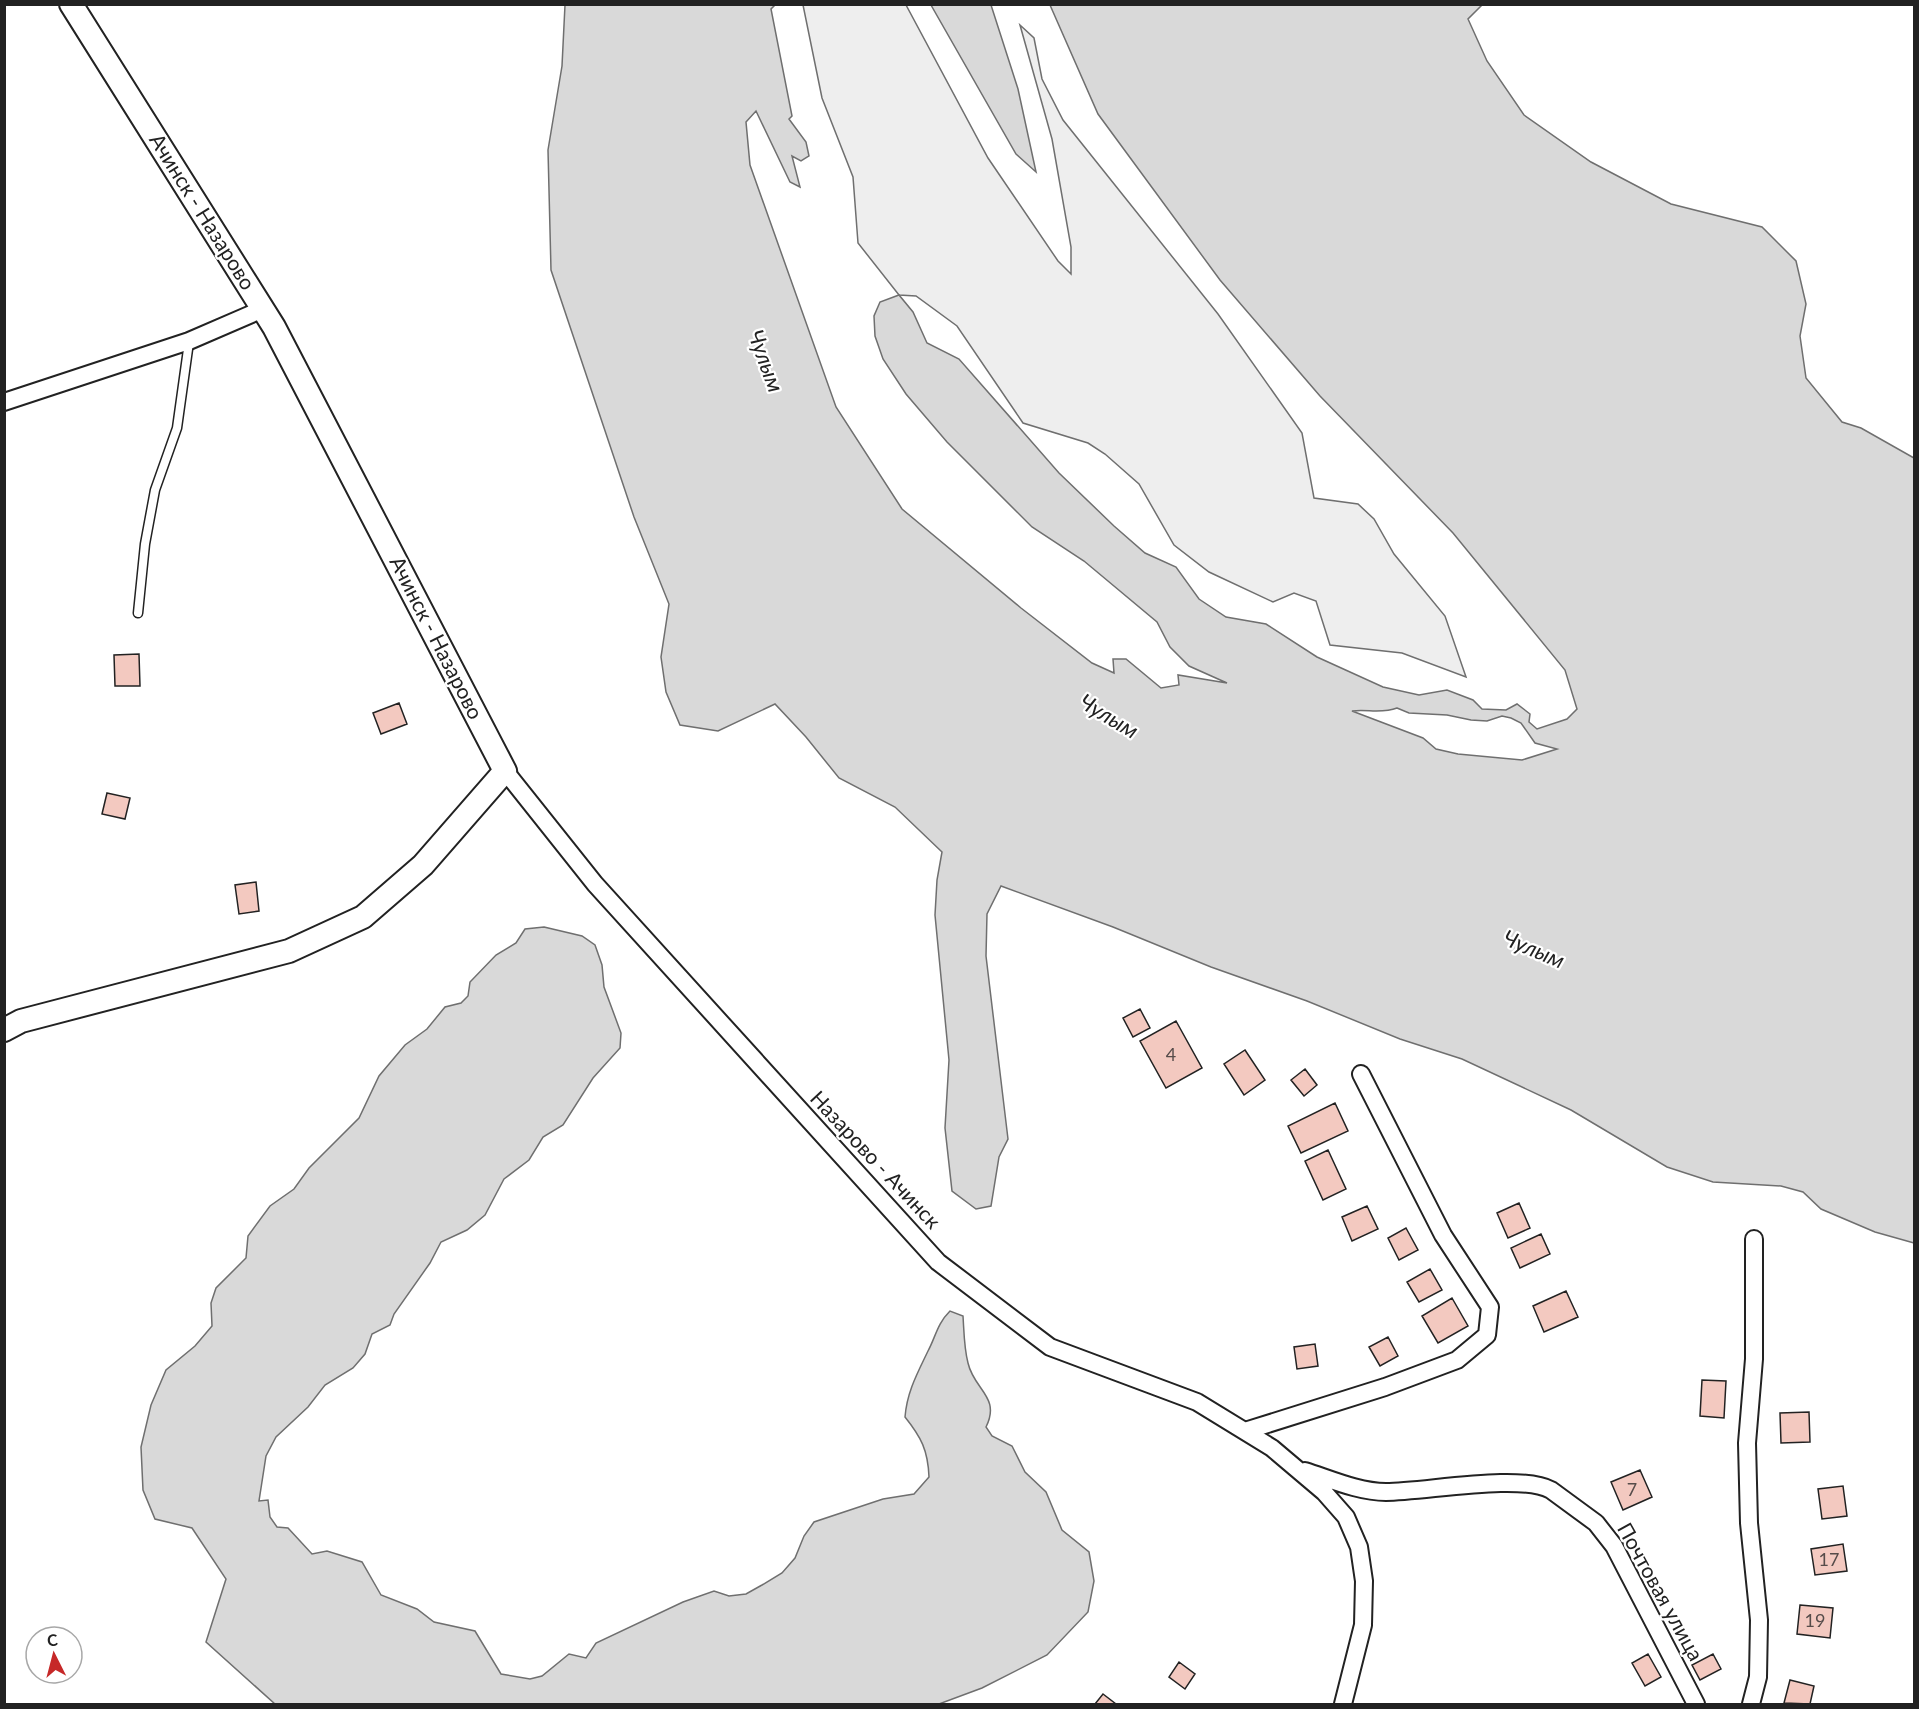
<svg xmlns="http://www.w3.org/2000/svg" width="1919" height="1709" viewBox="0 0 1919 1709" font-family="Lato,sans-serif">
  <rect width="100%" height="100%" fill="#fff"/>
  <path fill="#eee" stroke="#6f6f6f" stroke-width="1.5" d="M803,5H906L988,158L1058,261L1071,274V247L1052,139L1020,25L1034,38L1042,79L1063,120L1218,314L1302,433L1314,498L1358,504L1374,519L1394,554L1445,616L1466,677L1402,653L1330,645L1316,601L1294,593L1273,602L1209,572L1174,545L1139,484L1105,454L1088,443L1023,423L957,326L916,296L899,295L858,243L853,177L822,98Z"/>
  <path fill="#d9d9d9" stroke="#6f6f6f" stroke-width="1.5" fill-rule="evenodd" d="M565,5H775L771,9L792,116L789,119L806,142L809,156L801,161L792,156L800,187L790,182L756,111L746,122L750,165L836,407L902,509L1021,608L1092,663L1114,673L1113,659H1126L1161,688L1179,685L1178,675L1227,683L1189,666L1170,647L1157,622L1084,561L1032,527L947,442L906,394L883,359L875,336L874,316L880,302L899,295L913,312L927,343L959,359L1059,473L1114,526L1145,553L1176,567L1199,599L1226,617L1266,624L1317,657L1383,687L1419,695L1447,690L1473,700L1482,709L1506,710L1517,704L1530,714L1529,722L1537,729L1567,719L1577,709L1565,670L1453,533L1320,396L1220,280L1098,114L1050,5H1482L1468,19L1487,61L1524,115L1591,162L1671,204L1762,227L1796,261L1806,304L1800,336L1806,378L1842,422L1861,428L1914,458V1243L1875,1232L1821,1209L1803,1192L1781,1186L1713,1182L1667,1167L1571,1110L1462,1059L1400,1039L1307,1001L1211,967L1113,927L1001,886L987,914L986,956L1008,1139L999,1157L991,1206L976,1209L952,1191L945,1128L949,1060L935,915L937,880L942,852L895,807L839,778L806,737L775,704L718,731L680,725L666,692L661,657L669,604L634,517L551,270L548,150L562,66ZM1397,708L1409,713L1447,715L1471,720L1487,721L1502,716L1511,718L1521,723L1535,743L1557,749L1522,760L1458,754L1436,749L1423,738L1352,711C1367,709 1382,714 1397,708Z
    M931,5H991L1018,89L1036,172L1016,154Z
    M544,927L582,936L595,945L602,965L604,987L621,1033L620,1048L593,1078L563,1125L543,1137L529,1160L504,1179L485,1215L467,1230L441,1242L430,1263L394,1314L390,1325L372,1334L365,1354L353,1368L325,1385L308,1407L276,1437L266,1456L259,1501L268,1500L270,1517L277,1527L288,1528L312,1554L327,1551L362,1562L381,1595L417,1609L434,1622L475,1631L501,1674L530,1679L542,1676L569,1654L586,1658L596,1643L683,1602L714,1591L729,1596L746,1594L762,1585L782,1573L795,1558L804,1536L814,1522L883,1499L914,1494L929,1477C928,1450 921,1437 905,1417C907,1392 917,1374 928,1351C936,1336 937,1324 950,1311L963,1316C964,1331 964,1348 968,1363C974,1390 1001,1397 986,1427L992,1436L1012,1446L1025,1472L1046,1492L1062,1530L1089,1552L1094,1581L1088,1612L1047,1655L982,1688L939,1704H275L206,1642L226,1579L192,1528L155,1519L143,1490L141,1447L151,1405L166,1370L195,1346L212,1326L211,1303L216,1288L246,1258L248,1236L270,1206L294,1189L309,1168L359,1118L379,1076L405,1045L427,1029L445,1007L461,1003L468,996L470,982L496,955L516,943L525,929Z"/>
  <path fill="#f3c9c0" stroke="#222" stroke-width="1.5" d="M139,654L140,686H115L114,655Z
    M399,703L407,724L381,734L373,713Z
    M107,793L130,798L125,819L102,814Z
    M256,882L259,911L239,914L235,885Z
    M1140,1009L1150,1028L1133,1037L1123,1018Z
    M1176,1021L1202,1068L1166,1088L1140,1041Z
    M1245,1050L1265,1080L1244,1095L1224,1064Z
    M1305,1069L1317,1085L1304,1096L1291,1080Z
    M1335,1103L1348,1131L1301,1153L1288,1126Z
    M1328,1150L1346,1189L1323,1200L1305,1161Z
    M1519,1203L1530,1228L1508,1238L1497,1213Z
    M1367,1206L1378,1229L1352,1241L1342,1217Z
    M1406,1228L1418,1250L1399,1260L1388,1238Z
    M1541,1234L1550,1254L1520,1268L1511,1248Z
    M1430,1269L1442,1290L1419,1302L1407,1282Z
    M1566,1291L1578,1317L1544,1332L1533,1306Z
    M1452,1298L1468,1326L1438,1343L1422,1316Z
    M1388,1337L1398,1356L1380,1366L1369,1347Z
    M1315,1344L1318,1366L1297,1369L1294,1347Z
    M1702,1380L1726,1381L1724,1418L1700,1416Z
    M1809,1412L1810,1442L1781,1443L1780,1413Z
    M1640,1470L1652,1497L1623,1510L1611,1482Z
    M1843,1486L1847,1516L1822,1519L1818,1489Z
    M1843,1544L1847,1571L1815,1575L1811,1549Z
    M1800,1605L1833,1608L1830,1638L1797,1634Z
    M1648,1654L1661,1677L1645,1686L1632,1663Z
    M1713,1654L1721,1669L1700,1680L1692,1665Z
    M1179,1662L1195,1674L1185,1689L1169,1677Z
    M1790,1680L1814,1686L1810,1704L1784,1703Z
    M1103,1694L1116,1704H1095Z"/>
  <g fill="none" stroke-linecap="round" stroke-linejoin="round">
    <g stroke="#222" stroke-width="11">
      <path id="lane" d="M138,613L145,544L155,490L177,428L189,342"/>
    </g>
    <g stroke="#222" stroke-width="20">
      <path id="street" d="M4,402L189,341L263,309
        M505,771L595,884L938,1262L1050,1347L1197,1402L1272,1448L1324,1492L1346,1517L1359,1547L1364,1581L1363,1625L1343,1704
        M1245,1431L1385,1387L1457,1360L1487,1335L1490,1307L1443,1235L1361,1074
        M1305,1471C1330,1479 1359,1492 1386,1492C1425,1492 1519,1473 1551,1490L1596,1523L1614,1546L1696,1704
        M1751,1704L1758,1677L1759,1620L1749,1523L1747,1443L1754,1359V1239"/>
    </g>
    <g stroke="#222" stroke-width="26">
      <path id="secondary" d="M4,1030L21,1021L289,951L363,917L423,865L505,771L274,327L71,4"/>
    </g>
    <use href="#lane" stroke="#fff" stroke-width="8"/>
    <use href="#street" stroke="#fff" stroke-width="16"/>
    <use href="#secondary" stroke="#fff" stroke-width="22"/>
  </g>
  <g text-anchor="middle" stroke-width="4.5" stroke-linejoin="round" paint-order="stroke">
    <g font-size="18" fill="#564c4a">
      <text x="1171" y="1061">4</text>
      <text x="1632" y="1496">7</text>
      <text x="1829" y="1566">17</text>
      <text x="1815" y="1627">19</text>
    </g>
    <g font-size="21" fill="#222" stroke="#fff">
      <text transform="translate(202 212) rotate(58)" y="7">Ачинск - Назарово</text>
      <text transform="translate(436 638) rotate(63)" y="7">Ачинск - Назарово</text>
      <text transform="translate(875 1160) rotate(47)" y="7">Назарово - Ачинск</text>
      <text transform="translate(1660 1592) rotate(61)" y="7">Почтовая улица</text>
    </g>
    <g font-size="22" font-style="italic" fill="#222" stroke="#fff">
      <text transform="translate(766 361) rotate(70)" y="8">Чулым</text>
      <text transform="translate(1109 716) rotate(31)" y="8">Чулым</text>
      <text transform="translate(1534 949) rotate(23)" y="8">Чулым</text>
    </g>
  </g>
  <rect width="1919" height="1709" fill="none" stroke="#222222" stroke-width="12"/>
  <g transform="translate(54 1655) rotate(354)"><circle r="28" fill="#ffffff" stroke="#a7a7a7" stroke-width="1.5"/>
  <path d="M0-4.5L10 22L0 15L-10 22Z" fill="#c62828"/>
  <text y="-9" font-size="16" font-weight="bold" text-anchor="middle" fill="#222222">С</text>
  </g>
</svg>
